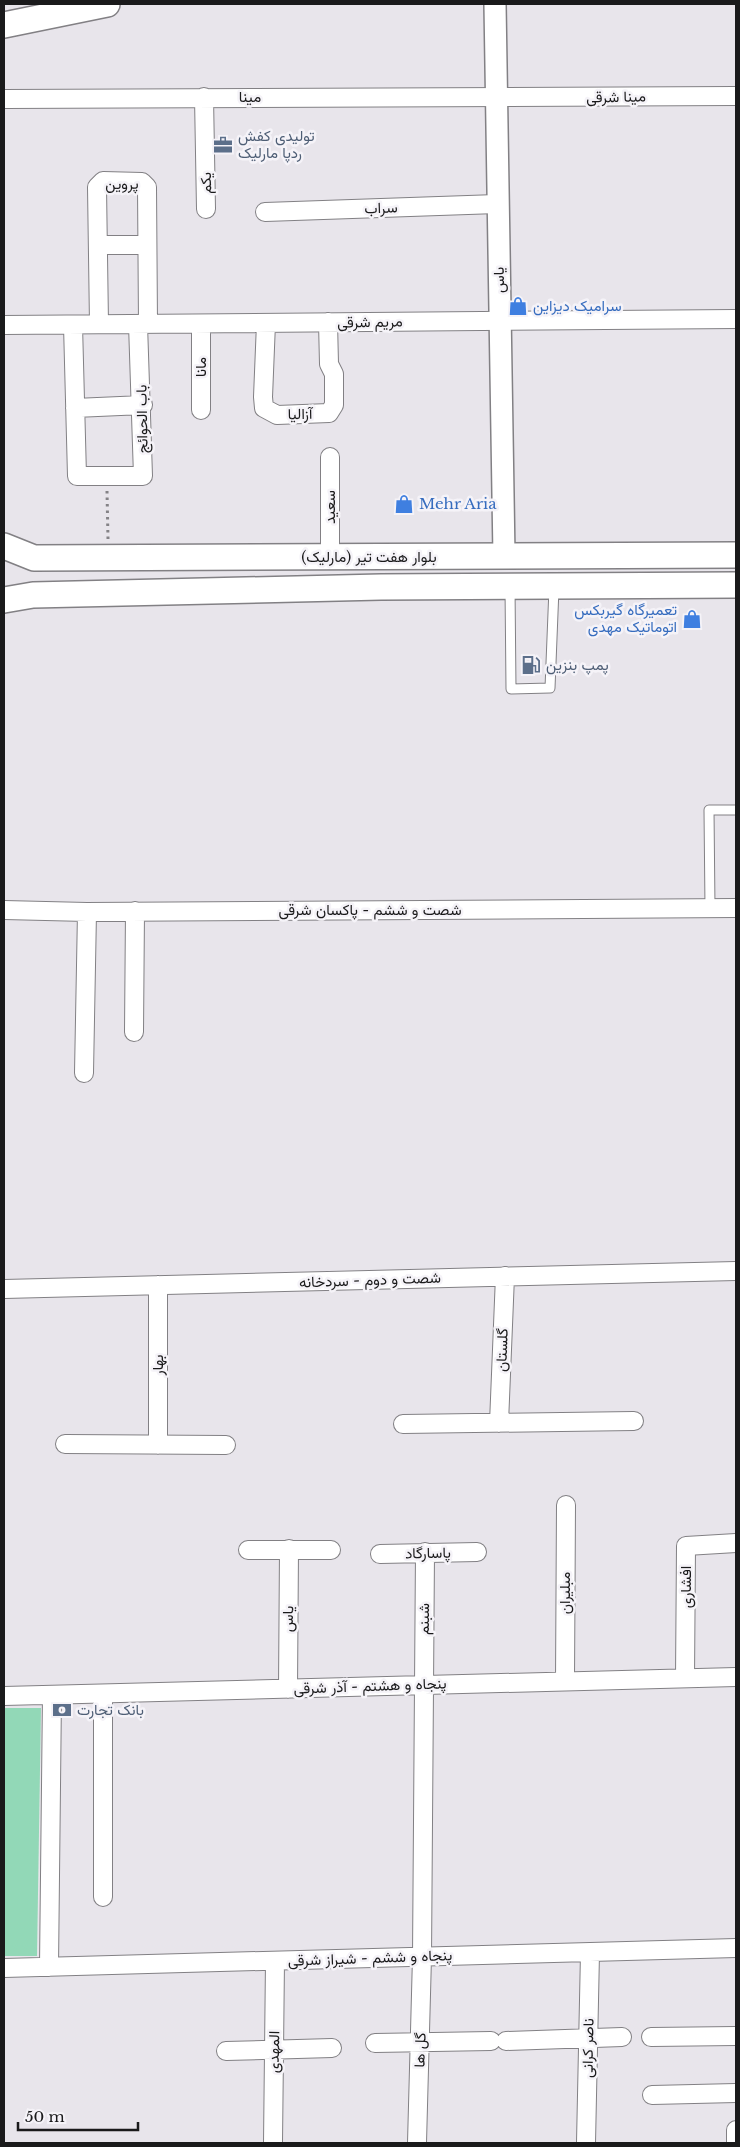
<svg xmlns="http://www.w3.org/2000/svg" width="740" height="2147" viewBox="0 0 740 2147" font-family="'Libre Baskerville',Vazirmatn,serif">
  <rect width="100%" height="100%" fill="#e8e5eb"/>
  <path fill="#92d8b7" d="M4,1708H41L37,1956H4Z"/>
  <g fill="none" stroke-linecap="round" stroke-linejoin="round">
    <g stroke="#828084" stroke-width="11">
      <path id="service" d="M510,587L511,689L550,688L554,588
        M710,908L709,810H736"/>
    </g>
    <g stroke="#828084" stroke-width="20">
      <path id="minor" d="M204,97L206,209
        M4,99L736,96
        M265,212L497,204
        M98,245H147
        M266,323L263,397L264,408L277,415L329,413L334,405V374L329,364L328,322
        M99,324L97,187L103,181L142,182L147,187L148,324
        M201,324V410
        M4,325L736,319
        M73,325L77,476H143L138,324
        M75,408L143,405
        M330,457V557
        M4,910L87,912L736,908
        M134,1032L135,911
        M84,1073L87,912
        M158,1285V1445
        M4,1289L736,1271
        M499,1423L505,1276
        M403,1424L634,1421
        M65,1444L226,1445
        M248,1550H331
        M380,1554L477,1552
        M685,1678L686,1546L736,1543
        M565,1681L566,1505
        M288,1689L289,1549
        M103,1694V1897
        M4,1696L736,1677
        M49,1967L52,1695
        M4,1968L736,1948
        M651,2037L736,2036
        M506,2041L622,2037
        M375,2043L491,2041
        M226,2051L332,2048
        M652,2095L736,2093
        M273,2143L275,1961
        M417,2143L422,1957L425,1552
        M586,2143L590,1953
        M736,2143V2130"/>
    </g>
    <g stroke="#828084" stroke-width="24">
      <path id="tertiary" d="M495,4L504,556"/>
    </g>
    <g stroke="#828084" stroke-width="28">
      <path id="secondary" d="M4,25L107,4
        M4,546L34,558L736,555
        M4,600L33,595L381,587L736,585"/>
    </g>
    <path stroke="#848286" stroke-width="3" stroke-dasharray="2.5 4" stroke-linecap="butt" d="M107,491L108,539"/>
    <use href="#service" stroke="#fff" stroke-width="9"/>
    <use href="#minor" stroke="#fff" stroke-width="18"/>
    <use href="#tertiary" stroke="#fff" stroke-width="21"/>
    <use href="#secondary" stroke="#fff" stroke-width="25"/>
  </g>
  <defs>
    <g id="office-bare" transform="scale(1.5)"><path d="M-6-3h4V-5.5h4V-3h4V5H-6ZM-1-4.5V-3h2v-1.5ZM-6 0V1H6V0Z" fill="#5c6f8a" stroke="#f5f3f8" stroke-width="2.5" paint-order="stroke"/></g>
    <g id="shop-bare" transform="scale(1.5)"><path d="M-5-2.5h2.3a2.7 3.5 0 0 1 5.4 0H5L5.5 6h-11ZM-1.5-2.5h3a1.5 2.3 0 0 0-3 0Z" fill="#3f7fe0" stroke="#f5f3f8" stroke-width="2.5" paint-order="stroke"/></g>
    <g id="fuel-bare" transform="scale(1.5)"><path d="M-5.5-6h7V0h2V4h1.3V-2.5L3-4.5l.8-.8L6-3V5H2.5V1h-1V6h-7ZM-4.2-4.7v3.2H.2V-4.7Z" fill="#5c6f8a" stroke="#f5f3f8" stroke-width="2.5" paint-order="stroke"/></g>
    <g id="bank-bare" transform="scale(1.5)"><path d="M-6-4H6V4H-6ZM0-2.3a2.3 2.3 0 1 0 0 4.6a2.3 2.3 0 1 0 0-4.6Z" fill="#5c6f8a" stroke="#f5f3f8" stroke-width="2.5" paint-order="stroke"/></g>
  </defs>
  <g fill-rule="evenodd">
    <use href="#office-bare" x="223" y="145"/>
    <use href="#shop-bare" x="518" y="306"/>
    <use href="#shop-bare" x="404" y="504"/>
    <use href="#shop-bare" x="692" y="619"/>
    <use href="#fuel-bare" x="531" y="665"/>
    <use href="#bank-bare" x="62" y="1710"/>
  </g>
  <g text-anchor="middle" stroke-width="5" stroke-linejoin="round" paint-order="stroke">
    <g font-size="15" fill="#1a1a1b" stroke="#f5f3f8">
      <text x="250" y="102">مینا</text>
      <text transform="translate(616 97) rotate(-1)" y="5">مینا شرقی</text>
      <text transform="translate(206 183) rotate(-91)" y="5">یکم</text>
      <text transform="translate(122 184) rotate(-1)" y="5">پروین</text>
      <text transform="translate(381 208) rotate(-2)" y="5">سراب</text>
      <text transform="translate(499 280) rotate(-91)" y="5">یاس</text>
      <text transform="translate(370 322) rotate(-1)" y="5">مریم شرقی</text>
      <text transform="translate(201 367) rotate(-90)" y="5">مانا</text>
      <text transform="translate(300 414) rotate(-1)" y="5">آزالیا</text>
      <text transform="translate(142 419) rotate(-91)" y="5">باب الحوائج</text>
      <text transform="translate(330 507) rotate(-90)" y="5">سعید</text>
      <text x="369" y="562">بلوار هفت تیر (مارلیک)</text>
      <text x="370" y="915">شصت و ششم - پاکسان شرقی</text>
      <text transform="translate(370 1280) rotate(-2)" y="5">شصت و دوم - سردخانه</text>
      <text transform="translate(502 1350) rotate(-88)" y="5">گلستان</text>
      <text transform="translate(158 1365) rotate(-90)" y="5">بهار</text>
      <text transform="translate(428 1553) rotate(-1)" y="5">پاسارگاد</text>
      <text transform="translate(686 1587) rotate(-90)" y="5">افشاری</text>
      <text transform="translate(565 1593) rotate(-90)" y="5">مبلیران</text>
      <text transform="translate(288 1619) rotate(-89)" y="5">یاس</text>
      <text transform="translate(424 1619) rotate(-89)" y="5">شبنم</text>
      <text transform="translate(370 1686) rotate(-2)" y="5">پنجاه و هشتم - آذر شرقی</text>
      <text transform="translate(370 1958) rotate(-2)" y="5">پنجاه و ششم - شیراز شرقی</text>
      <text transform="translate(588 2048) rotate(-89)" y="5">ناصر کرانی</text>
      <text transform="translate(420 2050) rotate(-88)" y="5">گل ها</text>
      <text transform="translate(274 2052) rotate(-89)" y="5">المهدی</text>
    </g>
    <g font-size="15" fill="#4e5e75" stroke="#f5f3f8" text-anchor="start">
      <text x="238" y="141">تولیدی کفش<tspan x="238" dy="17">ردپا مارلیک</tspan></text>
      <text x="546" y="670">پمپ بنزین</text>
      <text x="77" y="1715">بانک تجارت</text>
    </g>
    <g font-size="15" fill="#366cbe" stroke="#f5f3f8" text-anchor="start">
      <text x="533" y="311">سرامیک دیزاین</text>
      <text x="419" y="509">Mehr Aria</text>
      <text x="677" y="615" text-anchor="end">تعمیرگاه گیربکس<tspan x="677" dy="17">اتوماتیک مهدی</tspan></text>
    </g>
  </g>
  <rect width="740" height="2147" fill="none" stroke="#1a1a1b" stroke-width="10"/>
  <path d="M18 2122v8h120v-8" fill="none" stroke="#1a1a1b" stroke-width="2.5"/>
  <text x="25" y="2122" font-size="15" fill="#1a1a1b" stroke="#f5f3f8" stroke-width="4" paint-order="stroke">50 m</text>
</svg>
